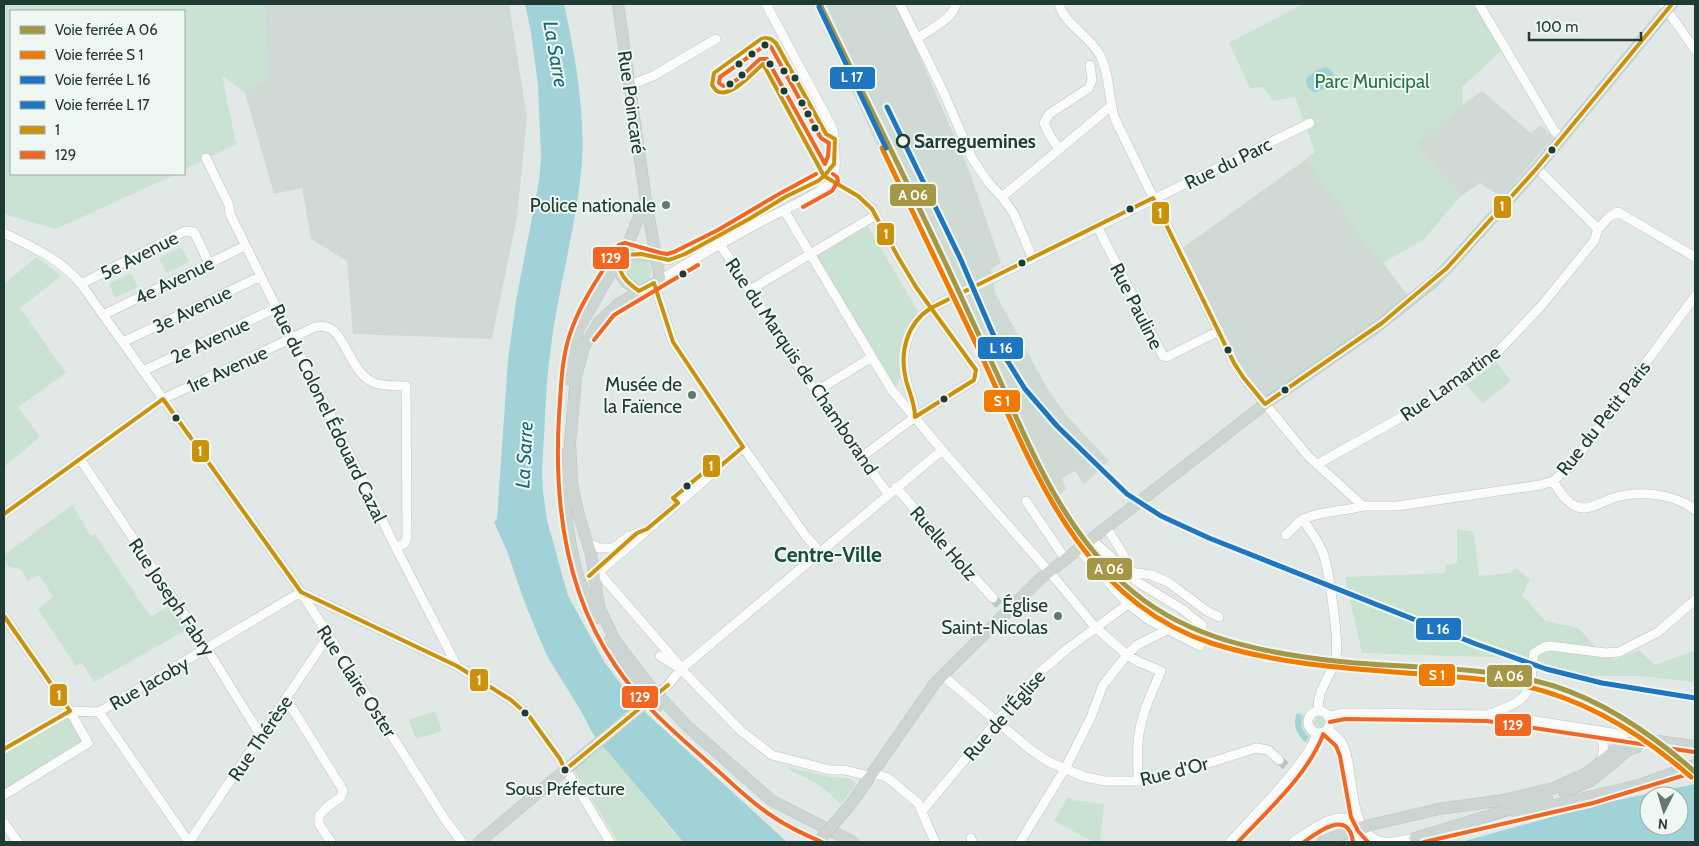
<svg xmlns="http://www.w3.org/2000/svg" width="1699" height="846" viewBox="0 0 1699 846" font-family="Cabin,sans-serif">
  <rect width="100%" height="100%" fill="#e2e8e5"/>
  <path fill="#cfdad5" d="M264,4H509L527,118L517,217L492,339L353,334L347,261L311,239L302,188L274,194L245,93L267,78Z
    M813,4H897L969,170L1001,263L991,269L995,293L1047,388L1066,415L1109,461L1084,484L1075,471L1062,478L1066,489L1051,503L949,288L914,227Z
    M1482,91L1531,133L1541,125L1553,138L1502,197L1480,183L1460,197L1416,144L1463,104Z
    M1305,160L1408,296L1265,399L1245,375L1181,249Z"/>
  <path fill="#cae2d1" d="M4,4H264L267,79L245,93L222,75L236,144L184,170V11H11V174H176L56,229L4,214Z
    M1303,4H1474L1502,50L1462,87L1463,104L1416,144L1460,197L1423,240L1381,264L1305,160L1315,152L1295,97L1273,101L1263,87L1250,88L1229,43Z
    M868,226L919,313C915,318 909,323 906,328C895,347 907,371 896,387L815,253Z
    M181,247L189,262L167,273L159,258Z
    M37,257L61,276L20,308L66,373L18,407L40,437L4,467V284Z
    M627 271a12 12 0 1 1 24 0a12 12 0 1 1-24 0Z
    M131,273L138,287L115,298L109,284Z
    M1496,362L1511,381L1482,404L1467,385Z
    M72,505L91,536L95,534L151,617L172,604L188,629L94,682L82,663L76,666L38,609L53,597L39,575L28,581L21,569L9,567L4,560V555Z
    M1457,529L1474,532L1479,576L1510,573L1516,568L1530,580L1522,595L1545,621L1578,628L1594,645L1614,660L1639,650L1655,665L1695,650V682L1639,676H1568L1516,658L1362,653L1345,577L1445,573V565L1457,563Z
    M435,711L442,731L416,739L409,720Z
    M1298,711L1305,715L1304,726L1312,737L1309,744L1305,742L1308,737L1301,727L1302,716L1297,713Z
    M65,712L84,742L4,791V750Z
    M1314 722a6 6 0 1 1 12 0a6 6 0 1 1-12 0Z
    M599,740L673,832L683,842H618L571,765Z
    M788,767L830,777L848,778L853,780L856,784L841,804C831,795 821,786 809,779C802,775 795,774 788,769Z
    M1068,797L1073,800L1104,804L1100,842H1094L1054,821Z"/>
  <path fill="#a0d2d8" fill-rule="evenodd" d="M525,4H564C575,54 585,111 582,162C577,224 559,284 551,346C545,387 545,430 542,471L543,491L547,520L568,596L605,663L636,704L787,842H683L593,734L581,711L547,656L526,606L507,551L494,522L497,519L508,360L516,301L539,181L541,157L538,85L531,33Z
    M1326,67C1332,70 1333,73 1335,80C1330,88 1323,90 1314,92C1308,89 1306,85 1306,78L1317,70Z
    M1297,713L1302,716L1301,727L1308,737L1305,742C1297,735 1292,724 1297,713Z
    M1695,784V842H1461L1599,804ZM1649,796H1679V826H1649Z"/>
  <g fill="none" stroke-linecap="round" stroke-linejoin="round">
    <path stroke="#bbc5c1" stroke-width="9" stroke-dasharray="9 4.5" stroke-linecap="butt" d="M993,598L1002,608
      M1279,760L1288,768"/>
    <g stroke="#bfc5c2" stroke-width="10">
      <path id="minor" d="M900,4L942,89L972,158L988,182L1002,197L1014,214L1032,257
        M1059,4C1065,25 1089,35 1100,55C1110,74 1108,98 1115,119L1234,363L1243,377L1308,456L1363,506H1397L1540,485L1553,481L1571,465L1695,296
        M1479,4L1555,132L1563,137
        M1663,4L1695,50
        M918,38C930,29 953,19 956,4
        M630,85L653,76L716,39
        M1059,149L1050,136L1044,123L1049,114L1089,88L1092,80L1090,65
        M206,158L229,205L230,214L396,548L457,666
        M1537,168L1598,229L1609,217L1618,212L1695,257
        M832,181L858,196L872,209L898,257L916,287L976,370V376L974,380L915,417L860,458
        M1002,197L1111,106
        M784,210L891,389L942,450L1058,582L1095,627L1127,655L1139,662L1161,671C1151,694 1140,717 1138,742C1137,755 1138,768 1138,781
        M1097,226L1163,356L1167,357L1219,331
        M4,233C32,247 61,259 81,284L301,592L446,821L462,842
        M716,238L828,411L888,494
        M656,258L669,260L708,242L785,197L818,181L834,164
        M660,280C690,261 722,243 753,226C768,217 826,192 833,180C837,172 835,137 832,127L766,4
        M654,283L673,342L743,447L805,535L821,553
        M81,284L185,231L194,232L209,263
        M750,290L876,215
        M937,305L1310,123
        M103,315L245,246
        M123,342L261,276
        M143,371L276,308
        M815,392L872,357
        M915,417C916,405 910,395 907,383C899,357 906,327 927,311
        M80,459L207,649L261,736
        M1317,465L1323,461L1423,405L1492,358L1542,305L1594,241L1598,229
        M1553,481C1560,492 1569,508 1584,508C1593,508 1605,501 1613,498C1638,490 1674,493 1695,510
        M896,487L944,544L993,598
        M1026,501L1066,560
        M4,514L163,399L315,327C318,327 324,326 327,327C346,333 350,374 375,383C384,387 396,385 406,386L407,536L405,543L396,548
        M1303,519C1309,530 1319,541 1323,553C1329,570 1339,640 1336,656C1332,678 1317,686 1318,711
        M1107,528L1123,554L1129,572L1136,581L1182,609L1202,625
        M1286,535C1292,530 1297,522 1304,519C1322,510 1344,512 1363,506
        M1092,540L1109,555L1121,568L1129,572L1151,575L1168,582L1207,611L1219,617
        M587,542L599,548H613L628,537L640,532
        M1079,550L1128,604L1149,620L1200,646
        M596,569L679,665
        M599,572L743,447
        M301,592L457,666L511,700L529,716L560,759L610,842
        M4,616L70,711L88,743L4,795
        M660,656L681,669L741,731L772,755L830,770H845L865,775H879L888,778L918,803L935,842
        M942,675L1031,750L1049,762L1085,777L1105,781H1138L1186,770L1256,748L1268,750L1279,760
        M668,685L681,669L942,450
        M285,702L292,708L343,790L341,797L327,807L319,816V824L331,842
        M1308 722a11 11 0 1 1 22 0a11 11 0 1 1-22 0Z
        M70,711L99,712L301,592
        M99,712L186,838L191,839L322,645L330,639
        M1490,714C1507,707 1527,703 1531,681C1532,672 1532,663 1534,653L1544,647L1551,646L1605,653L1619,652L1658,632L1695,600
        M1329,716L1344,713H1370L1487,715L1511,717L1644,738
        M1327,729C1332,733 1339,738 1342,743C1356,768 1345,836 1384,842C1394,843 1404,840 1415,838
        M1591,731C1606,741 1605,745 1601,762
        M4,749L70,711
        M922,811L997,721L1039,673L1067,649L1128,604
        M4,823L18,842
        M971,838L972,842
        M1020,842L1065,769L1091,717L1103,685L1127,655L1137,645L1167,630
        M1230,842C1250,820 1312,758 1317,733
        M1293,842C1307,833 1343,803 1355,827C1357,832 1359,837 1359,842"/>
    </g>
    <g stroke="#bbc5c1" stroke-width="12">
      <path id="major" d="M618,4L646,201L660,280L618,304L599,322L584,347L576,377L570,443L572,484L579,516L591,554L599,607L616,642L649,685L687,726L771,800L853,842
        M619,261V258C632,252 643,254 656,258
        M615,265L626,282L639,291
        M569,379L573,349L579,328L629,241L645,202
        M563,454C563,495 567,537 578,576C583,590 590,605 597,618
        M608,642C620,666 639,687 658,706
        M1564,792L1591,781L1627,751L1637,747
        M851,804L935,683L1040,579L1265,404L1375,328L1432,283L1447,268L1537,168L1672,4
        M1517,814L1639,785L1695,765
        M1370,825L1439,809L1504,800L1554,788L1587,773L1614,751L1630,742L1649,740L1695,746
        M1415,838L1547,798
        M479,842L593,747
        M1322,842L1344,834"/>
    </g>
    <use href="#minor" stroke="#fbfcfb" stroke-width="9"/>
    <use href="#major" stroke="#ccd5d2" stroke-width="11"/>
    <g stroke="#bfc5c2" stroke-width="10" stroke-linecap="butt">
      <path id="minor-bridge" d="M927,311L937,305"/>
    </g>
    <g stroke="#bbc5c1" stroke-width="12" stroke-linecap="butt">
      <path id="major-bridge" d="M593,747L661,690
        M1344,834L1370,825
        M818,842L851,804"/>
    </g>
    <use href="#minor-bridge" stroke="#fbfcfb" stroke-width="9"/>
    <use href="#major-bridge" stroke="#ccd5d2" stroke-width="11"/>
    <g stroke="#eff7f3" stroke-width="8">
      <path id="bus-1" d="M766,38L771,39L776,43L826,134L835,139L834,164L824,176L763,64C754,72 730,99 717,91C715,90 714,87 712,85L714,73L761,39Z
        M824,176L858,196L872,209L898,257L916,287L931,308
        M931,308L976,370L974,380L915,417C915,403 909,392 906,380C899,352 907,323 931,308Z
        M931,308L1153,198L1234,363L1243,377L1265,404L1382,323L1447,268L1537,168L1672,4
        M4,514L163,399L301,592L457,666L511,700L529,716L560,759L565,770L668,685
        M589,576L637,533L647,529L678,503L673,498L715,463L718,468L743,447L673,342L654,283L639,291C626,282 618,274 619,258L626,255L641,254L669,260L685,254L749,219L785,197L818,181L824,176
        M4,616L70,711L4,749"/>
    </g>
    <g stroke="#eff7f3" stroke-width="8">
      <path id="bus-2" d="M767,44L771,47L821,138L829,143L828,156L825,164L767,59H760C749,68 738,83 723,86L719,83L720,77Z
        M816,174L779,194L718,230L674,252L667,254L661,253L625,243L619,245C601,274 579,304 569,337C561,363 561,390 559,416C554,502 565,592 615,665C640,703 675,733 709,763C730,781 749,801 772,816C788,827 805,835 822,842
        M803,207L832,191L838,181L837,177L833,174
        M594,340L614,315L698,265
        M1330,722L1345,719L1487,721L1694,752
        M1323,734L1336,746L1340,756L1351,817L1358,831L1368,842
        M1238,842C1268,810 1306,777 1323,735
        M1304,842C1319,831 1349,809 1353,842
        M1424,842L1593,803L1695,772"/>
    </g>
    <use href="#bus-1" stroke="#cc910a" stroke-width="4"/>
    <use href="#bus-2" stroke="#f26522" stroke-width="4"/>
    <g stroke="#eff7f3" stroke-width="9">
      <path id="rail-1" d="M820,4C866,100 914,195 959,292C973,323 988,354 1002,385C1033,457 1066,531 1125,585C1179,634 1249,650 1319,659C1396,670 1479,663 1554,686C1607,703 1653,735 1695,772"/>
    </g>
    <g stroke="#eff7f3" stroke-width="9">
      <path id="rail-2" d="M882,148C914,214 946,280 977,346C1031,462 1077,599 1211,643C1308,674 1412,669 1511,683C1580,696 1639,731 1691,777"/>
    </g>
    <g stroke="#eff7f3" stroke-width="9">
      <path id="rail-3" d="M887,107L961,260L992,332L1005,357L1025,389L1057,426L1127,494L1161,516L1209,538L1476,644L1546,669L1602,683L1695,698"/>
    </g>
    <g stroke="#eff7f3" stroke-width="9">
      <path id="rail-4" d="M819,7L886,148"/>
    </g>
    <use href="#rail-1" stroke="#a59746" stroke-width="5"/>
    <use href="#rail-2" stroke="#ef7c00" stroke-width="5"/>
    <use href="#rail-3" stroke="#1f76c0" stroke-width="5"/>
    <use href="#rail-4" stroke="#1f76c0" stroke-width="5"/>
  </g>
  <g fill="#203b33" stroke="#eff7f3" stroke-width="2">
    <circle cx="765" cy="45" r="4.5"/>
    <circle cx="752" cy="54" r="4.5"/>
    <circle cx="739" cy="64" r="4.5"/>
    <circle cx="770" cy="64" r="4.5"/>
    <circle cx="784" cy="71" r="4.5"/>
    <circle cx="742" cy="75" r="4.5"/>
    <circle cx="795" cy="78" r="4.5"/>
    <circle cx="730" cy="84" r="4.5"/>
    <circle cx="784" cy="91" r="4.5"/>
    <circle cx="802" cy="103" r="4.5"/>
    <circle cx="808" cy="114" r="4.5"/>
    <circle cx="815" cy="128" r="4.5"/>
    <circle cx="1552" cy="150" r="4.5"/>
    <circle cx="1130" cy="209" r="4.5"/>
    <circle cx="1022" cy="263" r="4.5"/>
    <circle cx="683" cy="274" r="4.5"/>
    <circle cx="1228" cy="350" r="4.5"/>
    <circle cx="1285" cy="390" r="4.5"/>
    <circle cx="944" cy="399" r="4.5"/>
    <circle cx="176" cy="418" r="4.5"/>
    <circle cx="687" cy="486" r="4.5"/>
    <circle cx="525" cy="713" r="4.5"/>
    <circle cx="565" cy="770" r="4.5"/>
  </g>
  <circle fill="#eff7f3" stroke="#203b33" stroke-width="2.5" cx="903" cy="141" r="6"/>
  <g fill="#647871" stroke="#eff7f3" stroke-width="2">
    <circle cx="666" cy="205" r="5"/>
    <circle cx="692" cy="395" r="5"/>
    <circle cx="1058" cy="616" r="5"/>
  </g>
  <g text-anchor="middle" stroke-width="4" stroke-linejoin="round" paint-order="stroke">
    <g font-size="18" fill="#203b33" stroke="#eff7f3">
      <text x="565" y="795">Sous Préfecture</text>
    </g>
    <g font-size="19" fill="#297343" stroke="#eff7f3">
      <text x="1372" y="88">Parc Municipal</text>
    </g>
    <g font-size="19" fill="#203b33" stroke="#eff7f3">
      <text transform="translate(632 102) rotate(82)" y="7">Rue Poincaré</text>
      <text transform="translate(1228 163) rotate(-26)" y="7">Rue du Parc</text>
      <text transform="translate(139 255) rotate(-27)" y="7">5e Avenue</text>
      <text transform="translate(174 280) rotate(-26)" y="7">4e Avenue</text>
      <text transform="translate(1137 306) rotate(63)" y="7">Rue Pauline</text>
      <text transform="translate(192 309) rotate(-26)" y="7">3e Avenue</text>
      <text transform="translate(210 340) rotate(-25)" y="7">2e Avenue</text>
      <text transform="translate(802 366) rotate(56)" y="7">Rue du Marquis de Chamborand</text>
      <text transform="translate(227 369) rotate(-25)" y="7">1re Avenue</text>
      <text transform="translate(1450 383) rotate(-35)" y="7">Rue Lamartine</text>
      <text transform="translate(329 413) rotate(64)" y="7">Rue du Colonel Édouard Cazal</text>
      <text transform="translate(1603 418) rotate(-52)" y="7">Rue du Petit Paris</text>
      <text transform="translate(944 543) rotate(49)" y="7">Ruelle Holz</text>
      <text transform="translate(172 597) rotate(56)" y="7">Rue Joseph Fabry</text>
      <text transform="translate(357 681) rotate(57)" y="7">Rue Claire Oster</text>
      <text transform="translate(149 683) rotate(-30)" y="7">Rue Jacoby</text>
      <text transform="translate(1004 715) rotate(-49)" y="7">Rue de l'Église</text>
      <text transform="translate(260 738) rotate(-56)" y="7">Rue Thérèse</text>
      <text transform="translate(1174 771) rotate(-14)" y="7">Rue d'Or</text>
    </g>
    <g font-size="19" font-weight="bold" fill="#203b33" stroke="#eff7f3" text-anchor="start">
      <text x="914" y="148">Sarreguemines</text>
    </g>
    <g font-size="19" fill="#203b33" stroke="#eff7f3" text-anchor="end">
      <text x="656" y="212">Police nationale</text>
      <text x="682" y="391">Musée de<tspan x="682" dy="22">la Faïence</tspan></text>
      <text x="1048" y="612">Église<tspan x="1048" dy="22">Saint-Nicolas</tspan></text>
    </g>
    <g font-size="20" font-style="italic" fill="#186b78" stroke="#eff7f3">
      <text transform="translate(556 54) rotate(80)" y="7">La Sarre</text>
      <text transform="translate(524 455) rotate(-87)" y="7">La Sarre</text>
    </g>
    <g font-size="21" font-weight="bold" fill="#1b4d40" stroke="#eff7f3">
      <text x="828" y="562">Centre-Ville</text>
    </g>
  </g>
  <g stroke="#eff7f3" stroke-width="2">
    <rect x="829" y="66" width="47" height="24" rx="5" fill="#1f76c0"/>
    <rect x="889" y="183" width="48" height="24" rx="5" fill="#a59746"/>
    <rect x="1493" y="195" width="19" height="24" rx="5" fill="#cc910a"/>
    <rect x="1151" y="201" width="19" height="24" rx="5" fill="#cc910a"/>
    <rect x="876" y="222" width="19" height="24" rx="5" fill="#cc910a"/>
    <rect x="592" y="246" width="38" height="24" rx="5" fill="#f26522"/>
    <rect x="977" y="336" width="47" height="24" rx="5" fill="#1f76c0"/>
    <rect x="983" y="389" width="38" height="24" rx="5" fill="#ef7c00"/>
    <rect x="191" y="439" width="19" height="24" rx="5" fill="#cc910a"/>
    <rect x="702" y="454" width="19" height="24" rx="5" fill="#cc910a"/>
    <rect x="1086" y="557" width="47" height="24" rx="5" fill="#a59746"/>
    <rect x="1415" y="617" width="47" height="24" rx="5" fill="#1f76c0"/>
    <rect x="1418" y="663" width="38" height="24" rx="5" fill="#ef7c00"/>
    <rect x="1486" y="664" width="47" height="24" rx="5" fill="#a59746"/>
    <rect x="469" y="668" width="20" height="24" rx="5" fill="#cc910a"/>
    <rect x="49" y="683" width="19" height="24" rx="5" fill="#cc910a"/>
    <rect x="621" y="685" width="38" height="24" rx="5" fill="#f26522"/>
    <rect x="1494" y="713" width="38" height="24" rx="5" fill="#f26522"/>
  </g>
  <g font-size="14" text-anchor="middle" font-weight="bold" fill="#fff">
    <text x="852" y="82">L 17</text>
    <text x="913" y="200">A 06</text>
    <text x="1502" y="211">1</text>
    <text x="1160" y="218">1</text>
    <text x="886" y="239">1</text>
    <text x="611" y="263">129</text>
    <text x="1001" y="353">L 16</text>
    <text x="1002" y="406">S 1</text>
    <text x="200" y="456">1</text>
    <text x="711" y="471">1</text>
    <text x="1109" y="574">A 06</text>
    <text x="1438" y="634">L 16</text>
    <text x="1437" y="680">S 1</text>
    <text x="1509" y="681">A 06</text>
    <text x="479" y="685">1</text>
    <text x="59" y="700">1</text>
    <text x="640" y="702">129</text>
    <text x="1513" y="730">129</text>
  </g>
  <rect width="1699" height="846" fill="none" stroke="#203b33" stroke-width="10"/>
  <rect x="10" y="10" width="175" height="165" fill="#eff7f3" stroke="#9caca6"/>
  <rect x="20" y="26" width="25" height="8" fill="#a59746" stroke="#9caca6"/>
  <text x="55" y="35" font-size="15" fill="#203b33">Voie ferrée A 06</text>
  <rect x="20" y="51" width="25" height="8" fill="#ef7c00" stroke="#9caca6"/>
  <text x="55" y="60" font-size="15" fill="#203b33">Voie ferrée S 1</text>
  <rect x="20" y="76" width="25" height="8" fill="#1f76c0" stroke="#9caca6"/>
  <text x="55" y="85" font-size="15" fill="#203b33">Voie ferrée L 16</text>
  <rect x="20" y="101" width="25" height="8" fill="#1f76c0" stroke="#9caca6"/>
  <text x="55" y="110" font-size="15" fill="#203b33">Voie ferrée L 17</text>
  <rect x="20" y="126" width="25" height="8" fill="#cc910a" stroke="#9caca6"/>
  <text x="55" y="135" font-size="15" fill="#203b33">1</text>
  <rect x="20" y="151" width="25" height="8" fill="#f26522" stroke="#9caca6"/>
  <text x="55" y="160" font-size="15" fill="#203b33">129</text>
  <g transform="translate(1664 811) rotate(185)"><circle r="24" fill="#eff7f3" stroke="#9caca6"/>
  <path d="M0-4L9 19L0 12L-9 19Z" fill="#647871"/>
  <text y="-8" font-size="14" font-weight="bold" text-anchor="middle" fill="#203b33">N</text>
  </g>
  <path d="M1529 32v8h112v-8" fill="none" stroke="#203b33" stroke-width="2.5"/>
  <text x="1536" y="32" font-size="15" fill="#203b33" stroke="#eff7f3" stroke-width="4" paint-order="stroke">100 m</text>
</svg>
